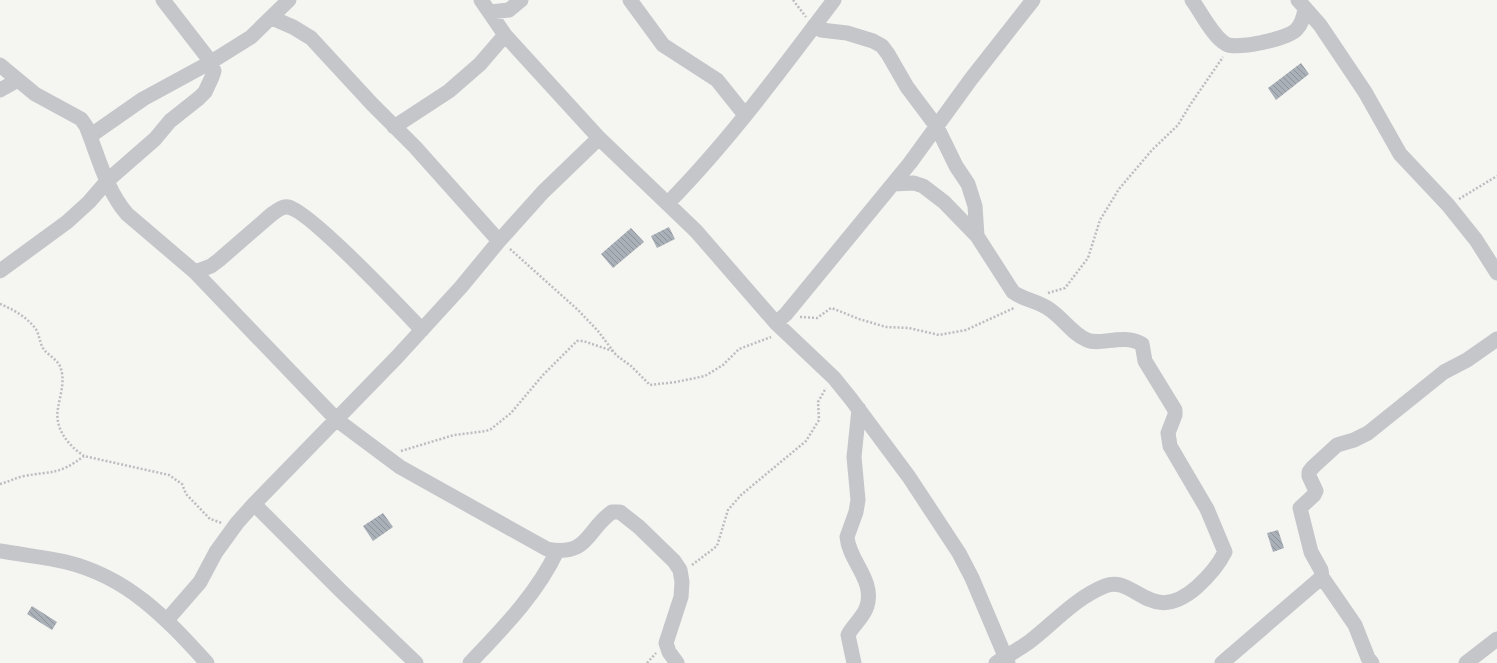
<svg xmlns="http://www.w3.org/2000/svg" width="1497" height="663" viewBox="0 0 1497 663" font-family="Mulish,sans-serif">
  <defs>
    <pattern id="building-back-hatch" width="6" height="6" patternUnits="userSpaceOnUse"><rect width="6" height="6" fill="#aab0b7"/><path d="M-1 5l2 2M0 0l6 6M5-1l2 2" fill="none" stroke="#8e949a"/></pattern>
  </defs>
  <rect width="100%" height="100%" fill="#f5f5f2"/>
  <path fill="url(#building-back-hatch)" d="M1301,63L1309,74L1276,100L1268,88Z
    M669,227L675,239L657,248L651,236Z
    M631,228L644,242L613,268L601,254Z
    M383,513L393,527L373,541L363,526Z
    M1278,530L1284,548L1273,552L1267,533Z
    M32,606L57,622L52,630L27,614Z"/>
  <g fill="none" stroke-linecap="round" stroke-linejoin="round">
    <path stroke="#bbbdbf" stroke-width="2.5" stroke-dasharray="2 2" stroke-linecap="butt" d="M793,0L806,17
      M1459,199L1497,176
      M510,249L578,310L598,331L616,355L631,366L650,385L676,382L705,376L723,365L739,349L771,337
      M1048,293L1065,288L1088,258L1100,220L1119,189L1152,150L1178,125L1190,105L1223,57
      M0,304C13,309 30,319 37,331C40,338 40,345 45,351C50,356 59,361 61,369C65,382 60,396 58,408C54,429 69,446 84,456L169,475L182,484L186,494L210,519L222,523
      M800,317L817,318L831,308L834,309L859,319L886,327L909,328L939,335L966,330L1014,308
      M401,451L454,435L486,431L491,429L511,413L543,375L577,341H583L613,351
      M0,484C8,482 15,478 24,476C52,471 59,475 84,456
      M692,565L717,546L728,510L741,495L806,441L819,420L818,402L826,388
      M647,663L656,653"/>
    <path stroke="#c4c6ca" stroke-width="15" d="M481,0L505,35L599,138L696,231L776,323L834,378L851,399L909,477L959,553L972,578L1008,663
      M630,0L663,45L717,80L745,115
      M1192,0C1201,12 1213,37 1226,44C1236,50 1287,39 1296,30C1302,24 1304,16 1305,8
      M1298,0L1320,25L1365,92L1400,154L1448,205L1476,240L1497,273
      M490,12L509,10L521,0
      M272,18L293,27L311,38L372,104L415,147L499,241
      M814,26L821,30L847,33L873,41L882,46L888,54L907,87L937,127L956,166L968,184L975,206L977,236
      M0,65L35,94L81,119L86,126C98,155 106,190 127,214L195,272L337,420L400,467L547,549C589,557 586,530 612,512H620L639,527L674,561L680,570L682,582L681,597L666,643L669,652L677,663
      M0,90L18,80
      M394,127L449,91L480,64L505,35
      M90,136L143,99L211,62L251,37L289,0
      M893,184L914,183L923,186L944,202L977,236L1013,292C1024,300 1038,301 1049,309C1063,318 1072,334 1087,340C1101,346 1122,333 1142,344L1145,361L1175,410V415L1168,433L1170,446L1207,509L1225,552C1218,566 1208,577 1197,587C1150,628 1135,574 1105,586C1075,598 1054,623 1029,642C1019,649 1007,656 996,663
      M668,203C729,141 781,70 834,0
      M0,271L67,222L89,202L108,180L155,139L170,121L199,98L205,92L212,77L214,71L211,62L163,0
      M195,272L211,266L219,260L272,214C277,211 281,206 288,207C309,210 402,309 422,330
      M776,323L786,314L910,163L971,79L1033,0
      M254,504L341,591L416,663
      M0,551C22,555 45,557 66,562C128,577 166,618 207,663
      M1322,577L1355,625L1368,658L1372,663
      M167,620L200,582L216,552L237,523L254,504L397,357L461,287L499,241L543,192L599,138
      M470,663C502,629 537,594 557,551
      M854,663L848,635C853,625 864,617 867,606C875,580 849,561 847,537L856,512L858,500L854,457L859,409
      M1222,663L1322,577L1321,570L1311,552L1300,508L1314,495L1316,491L1309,476V472L1313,467L1337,445L1354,440L1368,433L1444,372L1467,360L1497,339
      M1466,663L1497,639"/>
  </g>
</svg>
